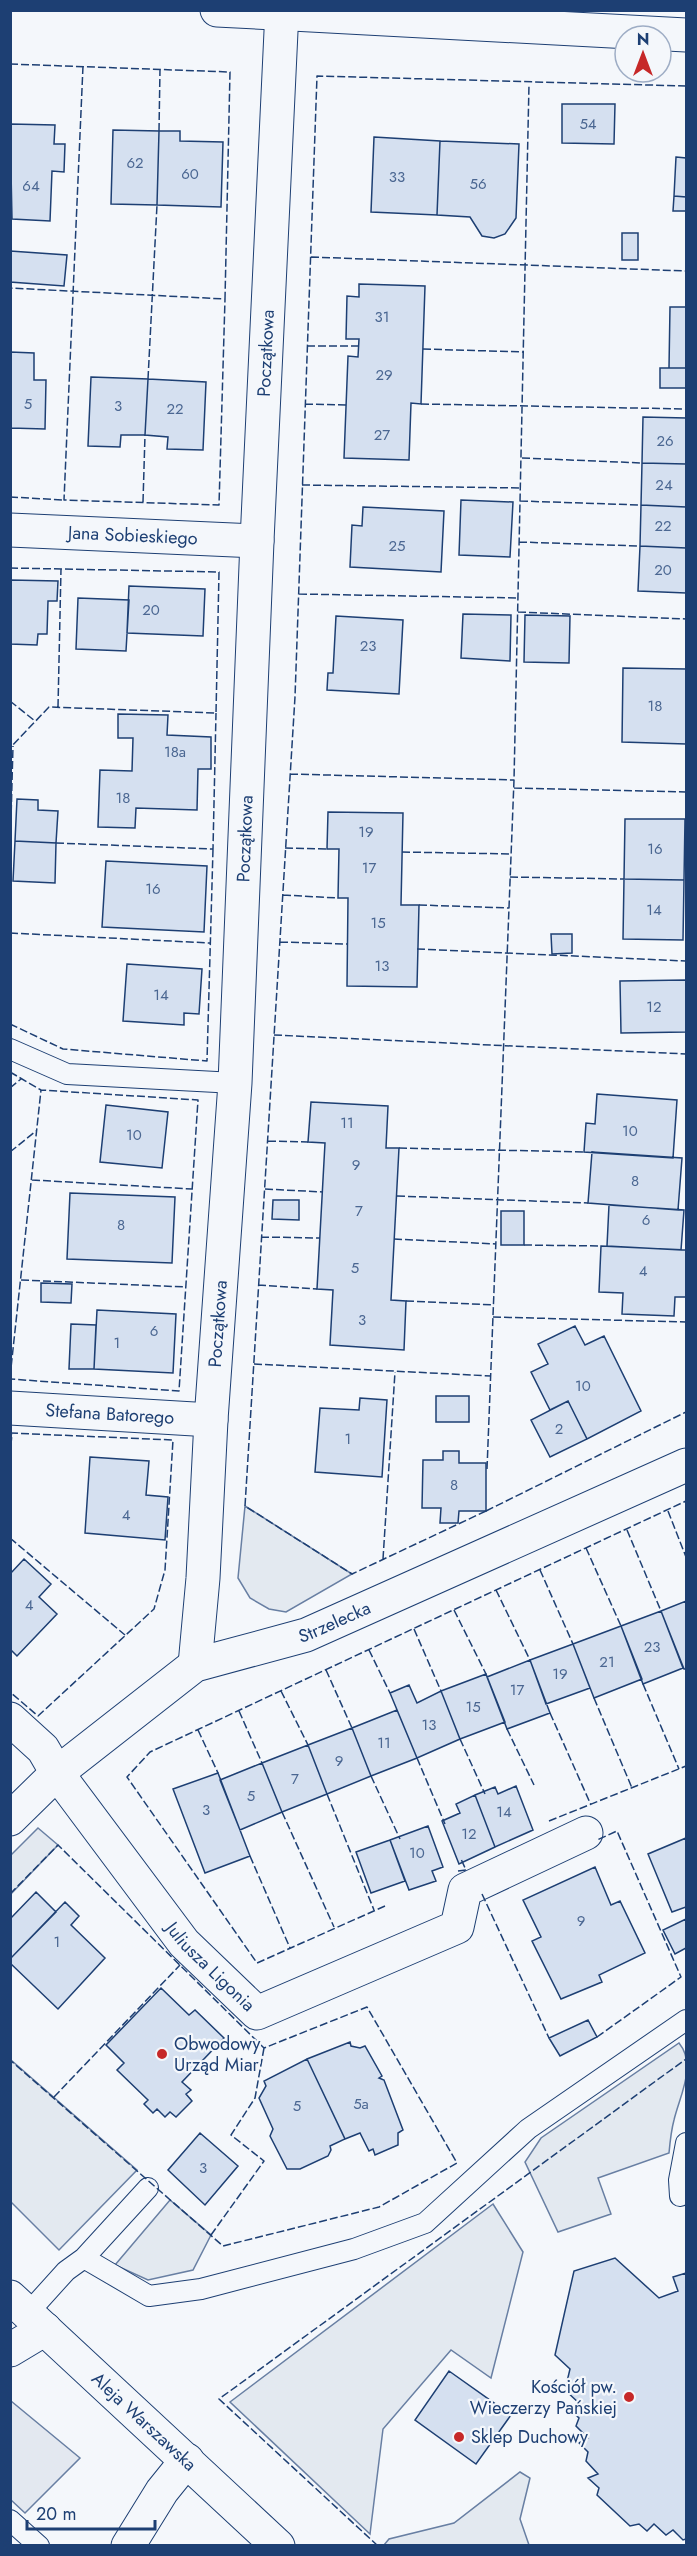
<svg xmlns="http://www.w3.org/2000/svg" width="697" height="2556" viewBox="0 0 697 2556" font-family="Jost,sans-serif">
  <rect width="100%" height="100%" fill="#f4f7fb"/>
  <path fill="#e3e9f0" stroke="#687fa3" stroke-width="1.5" d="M245,1506L352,1574L286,1612L269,1609L250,1598L238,1578Z
    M38,1828L58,1845L11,1894V1855Z
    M679,2043C697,2065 680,2095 674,2120C671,2131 670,2142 669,2153L598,2178L611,2214L558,2232L525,2162L541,2138Z
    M11,2060L137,2170L59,2250L11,2202Z
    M170,2200L211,2235L193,2270L148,2280L115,2265Z
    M493,2204L523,2252L491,2378L451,2350L383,2429L370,2534L230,2402Z
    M520,2472L530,2478L520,2519L529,2545H384L389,2539L454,2523Z"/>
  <path fill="#e3e8f0" stroke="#687fa3" stroke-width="1.5" d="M11,2401L80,2458L25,2513L11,2500Z"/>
  <path fill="#d5e0f0" stroke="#1d3f73" stroke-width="1.5" d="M562,104H615L614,144L562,143Z
    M10,124L55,125L54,144H65L64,172L52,171L50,221L12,219Z
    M113,130L159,131L157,205L111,204Z
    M159,131H180V141L223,142L221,207L157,205Z
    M374,137L440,141L437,215L371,212Z
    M440,141L519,144L516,218L505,234L494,238L482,236L470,217L437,215Z
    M676,157L686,158V197L674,196Z
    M674,196L686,197V211H673Z
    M622,233H638V260H622Z
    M10,251L67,255L64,286L10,282Z
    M359,284L425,286L421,404L411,403L409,460L344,458L348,356L358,357L359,339H346L347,296L359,297Z
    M670,307H686V368H669Z
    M10,352L34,353V380H46L45,429L11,428V438Z
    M660,368H686V388H660Z
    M91,377L148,379L145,435H121L120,447L88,446Z
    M148,379L206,382L203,450L167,449L168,437L145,435Z
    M643,417L686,418V464L642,463Z
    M642,463L686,464V507L641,505Z
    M461,500L513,502L510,557L459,555Z
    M641,505L686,507V548L640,546Z
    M363,507L444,511L441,572L350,567L352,525L362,526Z
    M640,546L686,548V593L638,591Z
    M10,580L58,581L57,601H48L47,634H38L37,645L10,644Z
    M129,586L205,589L203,636L127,633Z
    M78,598L129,600L126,651L76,649Z
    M463,614L511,615L510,661L461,658Z
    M525,615L570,616L569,663L524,662Z
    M336,616L403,620L399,694L327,690L328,673H333Z
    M623,668L686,669V744L622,742Z
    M118,714L168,715L167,735L211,737V769H198L197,810L136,808L135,828L98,827L100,770L132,771L133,738H118Z
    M17,799L38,800V810L58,811L56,843L15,841Z
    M328,812L403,813L401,905H419L417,987L347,986L348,898H338L339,849H327Z
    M625,819H685L684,880L624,879Z
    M15,841L56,843L55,883L13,881Z
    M106,861L207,866L204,932L102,927Z
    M624,879L684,880L683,940L623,939Z
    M551,934H572V953L552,954Z
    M127,964L202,969L199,1014L184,1013V1025L123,1021Z
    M686,980V1032L621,1033L620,981Z
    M597,1094L677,1100L673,1158L584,1152L586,1123L595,1124Z
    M311,1102L388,1106L386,1148H399L391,1300L406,1301L404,1350L330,1345L333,1290L317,1289L325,1143L308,1142Z
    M106,1105L168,1112L162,1168L100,1162Z
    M592,1152L682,1158L678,1210L588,1203Z
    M70,1193L175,1197L172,1263L67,1259Z
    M273,1200H299V1220L272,1219Z
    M609,1205L684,1210L681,1250L607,1246Z
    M501,1211H524V1245H501Z
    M601,1246L686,1250V1297H675L674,1316L622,1314L623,1293L599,1292Z
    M41,1283L72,1284L71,1303L41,1302Z
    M97,1310L176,1314L173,1373L94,1369Z
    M71,1324L96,1325L94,1369H69Z
    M575,1326L585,1345L604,1336L641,1411L587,1439L568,1401L550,1410L531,1372L548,1364L538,1344Z
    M436,1396H469V1422H436Z
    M360,1398L387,1400L382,1477L315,1472L320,1408L359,1410Z
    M568,1401L587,1439L550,1457L531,1420Z
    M443,1451H459V1463H486V1511H459L458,1523H440L441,1508H422L423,1460H443Z
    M90,1457L149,1461L146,1495L168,1497L165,1540L85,1533Z
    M24,1559L51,1584L39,1597L57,1614L17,1656L10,1649V1574Z
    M686,1601V1669H684L661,1611Z
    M661,1611L683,1668L643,1684L621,1626Z
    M621,1626L642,1679L594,1698L573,1644Z
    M573,1644L590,1688L546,1704L530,1660Z
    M530,1660L550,1713L507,1729L487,1677Z
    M486,1674L505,1722L460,1739L441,1691Z
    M409,1685L417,1703L441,1691L460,1739L417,1758L390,1693Z
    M397,1710L417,1758L371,1776L352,1728Z
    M352,1728L371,1776L327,1794L308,1745Z
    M308,1745L327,1794L282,1812L262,1763Z
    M262,1763L282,1812L240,1830L220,1780Z
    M218,1773L250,1856L205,1873L173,1789Z
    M516,1786L533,1830L495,1847L475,1795L495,1787L498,1794Z
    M475,1795L495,1847L459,1864L442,1821L460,1813L456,1804Z
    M428,1826L443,1867L432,1871L436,1881L409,1890L390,1840Z
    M686,1838V1907L672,1912L648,1854Z
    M390,1840L405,1881L371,1893L356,1852Z
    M595,1867L611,1905L620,1901L645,1953L599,1975L602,1982L561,1999L532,1941L541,1937L523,1900Z
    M36,1892L56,1912L10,1959V1919Z
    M65,1902L79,1916L71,1925L105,1958L58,2009L10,1963V1959Z
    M686,1919V1948L675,1954L663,1930Z
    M161,1988L189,2015L195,2010L224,2038L182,2082L191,2090L186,2094L192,2101L176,2117L170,2112L165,2117L157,2109L153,2113L144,2104L148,2100L117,2070L124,2063L106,2045Z
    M588,2020L597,2037L560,2056L549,2038Z
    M350,2042L351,2046L360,2048L365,2046L382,2076L379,2078L384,2080L403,2130L398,2133V2145L375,2155L373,2149L369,2151L360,2133L345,2139L307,2059Z
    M307,2059L345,2139L330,2146L331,2150L328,2156L300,2169H287L270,2136L273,2129L259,2098L266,2086L264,2081Z
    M200,2133L238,2166L205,2205L168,2170Z
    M615,2258L659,2298L678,2291L673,2277L686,2273V2539L683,2540L673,2530L666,2535L654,2524L647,2531L639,2524L630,2526L597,2495L599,2488L588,2478L598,2474L586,2461L588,2452L579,2443L588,2438L576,2426L579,2418L569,2409L572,2405L576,2409L580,2404L565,2390L570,2369L555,2355L574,2271Z
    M449,2371L511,2415L476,2464L415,2420Z"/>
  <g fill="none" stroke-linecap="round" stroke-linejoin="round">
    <g stroke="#1d3f73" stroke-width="22">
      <path id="service" d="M10,1049L67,1074L235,1083
        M680,2196L679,2180L686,2143
        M84,2258L149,2296L201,2289L354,2249L425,2223L528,2129L686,2020
        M28,2313L66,2271L84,2258L148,2188
        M10,2520L39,2546"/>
    </g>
    <g stroke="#1d3f73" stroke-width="35">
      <g id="minor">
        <path d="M217,10L686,35"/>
        <path id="s1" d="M10,530L257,541"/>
        <path id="s2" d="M10,1408L211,1420"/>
        <path id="s3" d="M195,1665L203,1578L211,1420L235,1083L257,541L282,10"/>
        <path id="s4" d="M10,1719L43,1749L57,1773L184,1943L257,2013L457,1927L465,1890L586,1833"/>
        <path id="s5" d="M10,1819L57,1773L195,1665L306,1635L686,1465"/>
        <path d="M10,2350L45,2329"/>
        <path d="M128,2546L162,2491L187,2460"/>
      </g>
    </g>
    <g stroke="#1d3f73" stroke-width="35">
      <g id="tertiary">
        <path id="s6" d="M10,2297L278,2546"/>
      </g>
    </g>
    <use href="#service" stroke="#f4f7fb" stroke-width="20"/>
    <use href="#minor" stroke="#f4f7fb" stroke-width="33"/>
    <use href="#tertiary" stroke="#f4f7fb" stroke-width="33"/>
    <path stroke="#1d3f73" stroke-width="1.5" stroke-dasharray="8 3" stroke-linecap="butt" d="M10,64L230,72L225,299L10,288
      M83,66L64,500L219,505L225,299
      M159,131L160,69
      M311,257L686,271
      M307,346H358
      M423,349L524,352
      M148,379L157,205
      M305,404L346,405
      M421,404L686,409
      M522,458L642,463
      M302,485L521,488
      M10,497L64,500
      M520,501L641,505
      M143,502L145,435
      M519,542L640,546
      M10,568L219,572L216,713L49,707L10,748
      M299,594L518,598
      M518,612L686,619
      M10,701L35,721
      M58,707L61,569
      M290,774L514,780
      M514,788L686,792
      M56,843L213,849L216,713
      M285,848L327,849
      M402,852L511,854
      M10,857L13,746
      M510,877L624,879
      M283,895L338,898
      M419,905L509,908
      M10,933L210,943
      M280,942L347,944
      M417,949L686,961
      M10,1024L63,1049L207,1061L213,849
      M274,1035L686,1054
      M10,1072L41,1090L198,1100L179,1391L10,1379
      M10,1088L21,1079
      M268,1141L308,1142
      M399,1148L584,1152
      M10,1152L36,1131
      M32,1180L192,1189
      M265,1189L323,1192
      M397,1196L588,1203
      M261,1237L320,1238
      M394,1239L496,1244
      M524,1245L601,1246
      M21,1280L186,1287
      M258,1285L317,1289
      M406,1301L494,1305
      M493,1317L686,1322
      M254,1364L491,1376
      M10,1377L41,1090
      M10,1433L173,1440L165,1570L154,1609L38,1716L10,1692
      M10,1456L12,1433
      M487,1469L514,780L529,84
      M486,1511L352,1574L245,1506L295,697L317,76L686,86
      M486,1511L686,1412
      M668,1511L686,1557
      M627,1530L661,1611
      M10,1538L125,1635
      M586,1548L621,1626
      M383,1559L395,1372
      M540,1570L573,1644
      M496,1590L530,1660
      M454,1610L486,1674
      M414,1629L441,1691
      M369,1650L390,1693
      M326,1670L352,1728
      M643,1684L679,1769
      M281,1691L308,1745
      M594,1698L632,1788
      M239,1711L262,1763
      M550,1713L591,1805
      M507,1729L534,1785
      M198,1730L218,1773
      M460,1739L485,1794
      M10,1750V1752
      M417,1758L445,1824
      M371,1776L400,1839
      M327,1794L374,1910
      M282,1812L334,1927
      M549,1821L686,1766
      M250,1856L290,1948
      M458,1871L466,1870L461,1859
      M10,1894L58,1845L264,2048L367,2007L457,2163L379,2207L223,2246L10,2060
      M482,1894L549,2038
      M385,1906L257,1963L127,1777L150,1752L686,1501
      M597,2037L681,1977L617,1831L597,1840
      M54,2097L180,1965
      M211,2235L264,2161L231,2135L255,2098L264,2048
      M378,2546L219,2399L686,2059"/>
  </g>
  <g fill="#c62828" stroke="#f4f7fb" stroke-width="2">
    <circle cx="162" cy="2054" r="6"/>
    <circle cx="629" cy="2397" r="6"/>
    <circle cx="459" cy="2437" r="6"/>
  </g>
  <g text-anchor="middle" stroke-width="4.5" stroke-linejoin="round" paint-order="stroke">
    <g font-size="15" fill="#4b6792">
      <text x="588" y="129">54</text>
      <text x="135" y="168">62</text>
      <text x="190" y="179">60</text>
      <text x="397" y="182">33</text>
      <text x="478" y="189">56</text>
      <text x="31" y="191">64</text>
      <text x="382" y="322">31</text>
      <text x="384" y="380">29</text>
      <text x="28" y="409">5</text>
      <text x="118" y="411">3</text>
      <text x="175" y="414">22</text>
      <text x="382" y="440">27</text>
      <text x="665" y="446">26</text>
      <text x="664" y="490">24</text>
      <text x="663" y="531">22</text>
      <text x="397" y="551">25</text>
      <text x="663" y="575">20</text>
      <text x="151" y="615">20</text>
      <text x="368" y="651">23</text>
      <text x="655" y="711">18</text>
      <text x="175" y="757">18a</text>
      <text x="123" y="803">18</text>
      <text x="366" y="837">19</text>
      <text x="655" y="854">16</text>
      <text x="369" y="873">17</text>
      <text x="153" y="894">16</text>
      <text x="654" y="915">14</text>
      <text x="378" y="928">15</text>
      <text x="382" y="971">13</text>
      <text x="161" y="1000">14</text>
      <text x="654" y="1012">12</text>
      <text x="347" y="1128">11</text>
      <text x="630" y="1136">10</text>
      <text x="134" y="1140">10</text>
      <text x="356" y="1170">9</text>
      <text x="635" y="1186">8</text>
      <text x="359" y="1216">7</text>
      <text x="646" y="1225">6</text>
      <text x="121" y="1230">8</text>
      <text x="355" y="1273">5</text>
      <text x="643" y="1276">4</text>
      <text x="362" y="1325">3</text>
      <text x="154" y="1336">6</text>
      <text x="117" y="1348">1</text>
      <text x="583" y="1391">10</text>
      <text x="559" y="1434">2</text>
      <text x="348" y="1444">1</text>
      <text x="454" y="1490">8</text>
      <text x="126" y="1520">4</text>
      <text x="29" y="1610">4</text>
      <text x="652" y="1652">23</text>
      <text x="607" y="1667">21</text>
      <text x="560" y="1679">19</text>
      <text x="517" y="1695">17</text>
      <text x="473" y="1712">15</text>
      <text x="429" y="1730">13</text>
      <text x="384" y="1748">11</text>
      <text x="339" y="1766">9</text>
      <text x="295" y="1784">7</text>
      <text x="251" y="1801">5</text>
      <text x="206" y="1815">3</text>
      <text x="504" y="1817">14</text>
      <text x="469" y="1839">12</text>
      <text x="417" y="1858">10</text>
      <text x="581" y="1926">9</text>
      <text x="57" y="1947">1</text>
      <text x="361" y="2109">5a</text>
      <text x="297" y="2111">5</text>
      <text x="203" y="2173">3</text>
    </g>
    <g font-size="18" fill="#1d3f73" stroke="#f4f7fb">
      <text dy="6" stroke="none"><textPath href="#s3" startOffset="1314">Początkowa</textPath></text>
      <text dy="6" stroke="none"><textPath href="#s1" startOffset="123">Jana Sobieskiego</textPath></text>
      <text dy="6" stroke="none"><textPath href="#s3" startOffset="828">Początkowa</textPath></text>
      <text dy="6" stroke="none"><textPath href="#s3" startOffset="342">Początkowa</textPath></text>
      <text dy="6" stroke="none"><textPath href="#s2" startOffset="100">Stefana Batorego</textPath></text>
      <text dy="6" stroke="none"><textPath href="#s5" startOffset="387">Strzelecka</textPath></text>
      <text dy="6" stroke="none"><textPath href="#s4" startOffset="320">Juliusza Ligonia</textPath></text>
      <text dy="6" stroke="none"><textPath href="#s6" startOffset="183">Aleja Warszawska</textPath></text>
    </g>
    <g font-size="18" fill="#1d3f73" stroke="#f4f7fb" text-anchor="start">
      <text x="174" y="2050">Obwodowy<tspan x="174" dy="21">Urząd Miar</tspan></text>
      <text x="617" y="2393" text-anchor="end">Kościół pw.<tspan x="617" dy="21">Wieczerzy Pańskiej</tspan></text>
      <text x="471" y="2443">Sklep Duchowy</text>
    </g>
  </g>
  <rect width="697" height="2556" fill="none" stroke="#1d3f73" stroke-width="24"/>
  <g transform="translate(643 54)"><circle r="28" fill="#f4f7fb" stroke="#9eadc5" stroke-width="1.5"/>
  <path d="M0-4.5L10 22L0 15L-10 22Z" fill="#c62828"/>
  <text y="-9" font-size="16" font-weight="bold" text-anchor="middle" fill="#1d3f73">N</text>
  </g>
  <path d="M27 2520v9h128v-9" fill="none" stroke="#1d3f73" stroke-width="3"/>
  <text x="36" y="2520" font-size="18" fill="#1d3f73" stroke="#f4f7fb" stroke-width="4.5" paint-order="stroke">20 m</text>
</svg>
